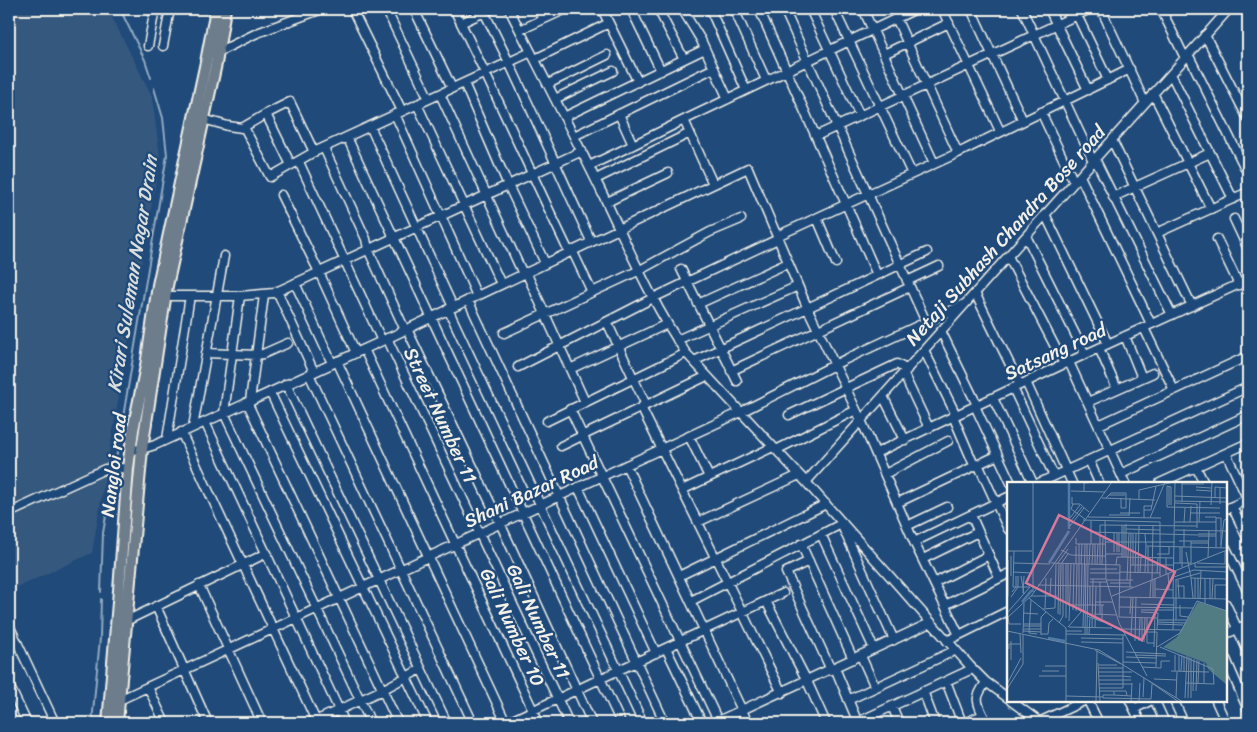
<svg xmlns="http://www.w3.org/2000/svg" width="1257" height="732" viewBox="0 0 1257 732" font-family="Sriracha,sans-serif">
  <rect width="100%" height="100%" fill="#1f4a7a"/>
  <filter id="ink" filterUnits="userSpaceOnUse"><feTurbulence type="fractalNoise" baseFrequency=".02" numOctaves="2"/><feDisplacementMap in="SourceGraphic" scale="10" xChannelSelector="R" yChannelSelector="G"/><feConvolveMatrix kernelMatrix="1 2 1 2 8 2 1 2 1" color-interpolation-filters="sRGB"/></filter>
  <g filter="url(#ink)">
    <path fill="#35587e" d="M9,9H108L152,96L160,156L92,553L9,591Z"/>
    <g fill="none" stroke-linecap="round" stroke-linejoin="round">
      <path stroke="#92aac0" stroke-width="2" d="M120,9L145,60L151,78
        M115,465L167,155L163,118L154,88
        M101,592L103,533L114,471
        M92,723L100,638L101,599"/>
      <g stroke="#f4f1e8" stroke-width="11">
        <path id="minor" d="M352,9L402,111
          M386,9L429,99
          M414,9L452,88
          M454,9C494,89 530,171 569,252
          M509,9C541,72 574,135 605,199C630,251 653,305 686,353L806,482L970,666L986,682L1008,698
          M538,9L543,19
          M602,9L638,82
          M631,9L661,71
          M658,9L684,59
          M682,9L701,40L728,99
          M710,9L746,90
          M734,9L766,80
          M759,9L846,204L877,275
          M784,9L926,322
          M810,9L860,116
          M834,9L912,174
          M863,9L934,163
          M942,9L1000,131
          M971,9L1023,121
          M1022,9L1093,161
          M1049,9L1088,90
          M1074,9L1108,80
          M1101,9L1145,103
          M1161,9L1185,58
          M484,12C523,87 555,165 591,241
          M896,18L958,153
          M461,23L491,9
          M520,30L566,9
          M1205,35L1248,119
          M148,46L155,9
          M163,46L170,9
          M218,52L257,33L322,9
          M884,54L949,23
          M1188,54L1248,174
          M535,59L609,23
          M1171,74L1233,199
          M464,83L508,185L545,263
          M548,84L607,55
          M1153,93L1211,209
          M440,94L523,274
          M555,99L613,71
          M417,104L501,284
          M1041,112L1074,182
          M266,114L290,102L314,152
          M395,114L477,296
          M619,114L633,145L684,120
          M564,117L705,49
          M203,119L228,126L242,128L266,114L291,165
          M370,126L453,307
          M244,127L270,177L314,152L531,52
          M574,136L714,68
          M816,136L1090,9
          M347,137L621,723
          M1112,140L1192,306
          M324,148L366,239L368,249L405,330
          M1095,159L1172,315
          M299,162L382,341
          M589,166L633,145
          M1080,176L1151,324
          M596,179L690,133
          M713,184L684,120L916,9
          M281,195L319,272L356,353
          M1113,197L1210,153
          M607,202L668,173
          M1045,214L1108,344
          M817,218L836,263
          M1234,219L1248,249
          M1157,233L1248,192
          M777,236L958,153L1130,69
          M1026,236L1085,354
          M1217,239L1239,285
          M572,250L592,292
          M1008,256L1064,364
          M681,269L737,381
          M526,272L585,402
          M907,281L939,266
          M295,283L332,363
          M277,291L314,372
          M975,293L1020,385
          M166,296H240L274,293L582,151
          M240,296L224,413L371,723
          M468,300L665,723
          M698,304L788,263
          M448,309L643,723
          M607,322L646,405
          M1144,328L1174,390
          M407,329L500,523L592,723
          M941,331L977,405
          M504,333L640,270L710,232L741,219
          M1125,336L1142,378
          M387,338L569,723
          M677,340L798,286
          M1099,348L1117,389
          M364,349L539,723
          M924,350L956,415
          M206,353L256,355L263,354L288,343
          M337,361L506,723
          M694,361L927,252
          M1069,362L1125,483
          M518,367L653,298L778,239
          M570,369L667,324
          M731,371L910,287
          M903,373L929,428
          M309,374L473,723
          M1026,382L1072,483
          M286,384L447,723
          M1013,388L1054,476
          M270,392L428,723
          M883,396L905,440
          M993,398L1033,483
          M250,401L264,295
          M247,402L398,723
          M1088,402L1153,373
          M975,406L1011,483
          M641,407L782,693
          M570,409L719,723
          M789,415L897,364L907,370
          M953,416L974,465
          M547,421L686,353
          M205,422L345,723
          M1099,425L1248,356
          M193,427L224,256
          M181,432L317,723
          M689,436L709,477
          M167,439L190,296
          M561,446L707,376
          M131,450L142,449L155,445L382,341L748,168L807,307L861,420L914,542L959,635
          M776,450L856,410
          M876,453L1064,364L1248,280
          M1226,453L1248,500
          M1089,460L1099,483
          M978,464L1008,529
          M626,465L748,723
          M1196,467L1204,483
          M885,474L948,441
          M1121,474L1248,415
          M806,482L1229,9
          M1039,483L1248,387
          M1160,483L1248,443
          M578,487L656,653
          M682,490L773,447
          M897,503L998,455
          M1232,506L1248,540
          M1226,509L1248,499
          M9,513L105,469L128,468
          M971,515L999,578
          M698,522L799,475
          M842,526L894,640
          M907,526L947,507
          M821,534L874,649
          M914,542L1008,497
          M801,544L853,659
          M1226,548L1248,592
          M923,559L978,532
          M809,561L786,572L831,670
          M679,576L826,504
          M934,583L989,555
          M199,585L262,723
          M691,601L843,523
          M766,601L807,681L826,723
          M1226,604L1248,652
          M945,605L1008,574
          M156,606L208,723
          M126,621L267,553
          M9,625L55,723
          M1226,634L1248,624
          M947,641L1008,611
          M666,648L702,723
          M861,656L875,687
          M1226,659L1248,710
          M835,668L858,723
          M946,681L962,723
          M9,685L27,723
          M148,687L165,723
          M923,691L935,723
          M848,700L956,650
          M1011,701L1041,723
          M1088,701L1099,723
          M1130,701L1141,723
          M1155,701L1165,723
          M1174,701L1184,723
          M1216,701L1226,723
          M115,702L741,412L846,359L965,304
          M892,706L899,723
          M1134,709L1150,701
          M983,715C975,699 976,697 986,682
          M718,721L930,623
          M858,722L972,669
          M1039,722L1084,701
          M311,723L382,690L421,669
          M506,723L783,593
          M964,723L983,715L987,723"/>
      </g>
      <g stroke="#f4f1e8" stroke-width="14">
        <path id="major" d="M108,723L119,590L128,468L133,430L146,366L158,285L206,62L216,9
          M117,723L142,449L167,286L216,64L225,9"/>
      </g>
      <use href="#minor" stroke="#1f4a7a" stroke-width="8"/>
      <use href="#major" stroke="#6d7d8c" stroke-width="10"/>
    </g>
  </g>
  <g text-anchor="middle" stroke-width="4.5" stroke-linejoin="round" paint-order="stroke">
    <g font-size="19" fill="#f4f1e8" stroke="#1f4a7a">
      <text transform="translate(1005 235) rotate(-48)" y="7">Netaji Subhash Chandra Bose road</text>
      <text transform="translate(1055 351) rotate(-25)" y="7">Satsang road</text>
      <text transform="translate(441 415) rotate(65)" y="7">Street Number 11</text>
      <text transform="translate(113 465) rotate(-83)" y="7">Nangloi road</text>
      <text transform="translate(531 491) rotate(-25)" y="7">Shani Bazar Road</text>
      <text transform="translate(539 621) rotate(65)" y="7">Gali Number 11</text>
      <text transform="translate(513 627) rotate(65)" y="7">Gali Number 10</text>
    </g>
    <g font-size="20" font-style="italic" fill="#dbdfde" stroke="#1f4a7a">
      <text transform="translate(132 274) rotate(-81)" y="7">Kirari Suleman Nagar Drain</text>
    </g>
  </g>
  <g transform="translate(1007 482)">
    <rect width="220" height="220" fill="#1f4a7a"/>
    <path d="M191,120L220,129V203L201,187L199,181L156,165L170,155Z" fill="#527c84"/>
    <path fill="none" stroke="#507ba6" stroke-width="2.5" d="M62,0V47M42,81L62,49M15,120L25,108M41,156L58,159"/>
    <path fill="none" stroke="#748da6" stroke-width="1" d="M175,2H197M160,4V25L213,26M160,4L164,5V23M189,5L204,6M189,8L204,9M64,9L98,10M77,9V1L88,0M102,13H118M168,14L220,16M65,15V22H73L82,30M95,16L148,18M99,16L104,11H119V26H114V16M208,16V5L220,6M132,17V8L167,0M168,19L220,20M175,20V0M168,21L190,22V46M66,22L64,27L78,37M213,22V6M162,23V4M204,23L205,0M137,28H144L149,4M113,31H133M183,31H213M102,33H122M122,34L123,16M81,35L154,36M198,35H209V65M63,36L73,23M137,36V24H145M143,36L158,0M209,36H214V66M76,38L153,40V94M84,39V62M98,39L99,97L112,141L140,194M63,40L75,25M168,40H209M183,40L184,24M192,40L193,19M177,41L178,26M115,43V75M63,44L77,26M119,47L153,48M168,48L220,49M84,50L191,53M107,51V70M110,51V70M112,51V70M138,52L139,64L220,66M191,52H209M191,54H209M69,56V62H98M172,59H201M184,59V82M98,60H168M184,61H201M214,63L217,38L220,37M175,65V85M177,65V47M219,66L220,32M54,68L64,73L99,74M0,69H25M179,70L184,96L220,97M99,72H115M150,72H162V65M117,75V43M119,75V42M201,75L202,49M7,81L43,82M44,81L113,83L112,135M167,81H184M173,81V65M188,81V85H220M190,81L218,82V69M50,82L61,67M61,82V123H97M69,82V64M72,82V62M74,82L75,62M80,82V62M82,82L83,62M85,82L86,62M88,82V62M90,82L91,62M93,82V43L190,44M95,82L96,56M109,83L110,75L167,76M123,83H167M126,83V52M83,87H110M6,90L25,91M113,90L153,91M138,90L139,64M83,91H113M128,91L129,52M131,91L132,44M133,91L134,75M141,91V65M150,91L151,76M161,91L162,107M159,92V76M4,94V74M14,94L17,112M167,95L187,88L220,90M184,96L186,116M83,97H99M146,97V115M100,98H126M120,98L122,51M145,98L146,44M168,98L193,91M171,98L172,116M83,100H100M93,100V133M103,101H123M31,103L126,105M170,104H177V116M6,105L7,69M6,105H23M123,105L124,51M148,107L166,108M5,110L9,105V94M26,110V0M16,111L17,94M1,114V78M24,114H50M43,114L44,96M105,114L220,68M4,115L11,105V94M112,115L220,117M143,115L144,98M148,115V96M22,116L59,146V220M166,116L168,0M188,116V96M191,116V96M193,116L194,88M203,117V97M205,117L206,97M208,117V103H220M24,118L22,151L30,152M88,120H106M198,121V97M134,122L167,123M83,123V104M173,123V134L181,135M112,125L186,126M38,126L39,96M36,127L48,126L49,82M66,128L67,82M134,128H167M69,129L70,82M72,129V82M134,130L151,131L150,147M0,131L23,105M16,131L31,132M51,132L52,82M87,132L109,133M123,132L124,115M53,133L54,82L61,72M80,134L96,140M1,135L2,142H14M112,135L150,136M125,135L126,115M0,136L25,113L105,0M59,136V82M140,136V161H147M150,138H179M169,138V98M62,139L64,82M95,139V123M150,140L178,141M52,141L56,134V82M16,142H34M150,142L176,143M16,144H34M61,145L74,130L75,82M62,145L105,146M76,146L78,62M85,146L86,97M88,146L89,105M16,147H34M115,147L174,148M166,148L167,116M0,149L92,168L176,220M16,149L34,150M59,149H75M140,150H150L149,185M16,151L17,121M13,152L14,171M34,152H41L42,141L46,137M59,152L118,153M78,152L79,82M80,152L81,82M82,152L83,135M34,153V135L39,130M124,153L125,135M74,156L116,157M128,159L129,115M132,159L133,136M74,160L116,161M135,160V136M137,160L138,136M147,165L148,131M150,165L173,151L190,119L220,129M153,165L206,187L207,202L179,201M2,167V162H14M88,168L114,182M119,170L159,172M128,173L159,174M119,175L149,176M4,178V159M116,180L149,181M91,181L93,220M92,183H110M38,184H59M135,185L154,186V179H163M92,186H116M35,189H52M164,189L202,190M168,189V173M172,189V173M174,189L175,173M91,190H125M177,190V174M32,194H59M92,194H116V153M147,197L170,198M92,198H124M142,199L172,220M191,201L192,179M197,201V181M0,202L14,176M92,202H125M92,206H116V194L124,195M0,207L16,182V153M92,209H119L120,214M186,209L187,177M189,209L190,178M96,213V216L144,217L145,202M96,213H107V209M107,213L124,214M59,214L96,215M136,215L137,196M169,216L170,190M178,216L180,174M181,216L182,175M184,216V176M89,220L90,169M124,220L125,201M132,220L133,201"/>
    <path fill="#d87a9a" fill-opacity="0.15" stroke="#d87a9a" stroke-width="2.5" d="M52,33L168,90L135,158L19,101Z"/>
    <rect width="220" height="220" fill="none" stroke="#f4f1e8" stroke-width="2.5"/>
  </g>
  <rect width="1257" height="732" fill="none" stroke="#1f4a7a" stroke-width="30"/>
  <rect x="15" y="15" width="1227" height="702" fill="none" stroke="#f4f1e8" stroke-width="2" filter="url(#ink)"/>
</svg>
